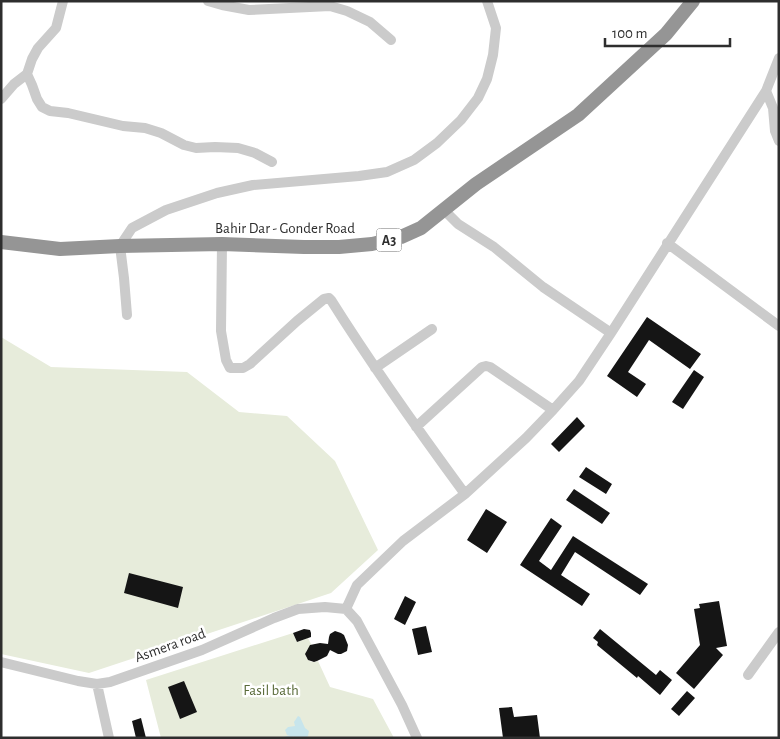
<svg xmlns="http://www.w3.org/2000/svg" width="780" height="739" viewBox="0 0 780 739" font-family="'Alegreya Sans',sans-serif">
  <rect width="100%" height="100%" fill="#fff"/>
  <path fill="#e7ecdb" d="M1,337L51,367L187,372L239,412L287,416L335,461L378,550L331,593L89,673L1,654Z
    M293,633L297,642L308,638L312,646C307,649 305,651 306,657C309,662 313,663 318,661L330,687L373,699L394,738H161L146,680Z"/>
  <path fill="#c7e5ec" d="M298,716L300,717L305,728L309,731L308,736L306,738H294V735H287L285,730L288,727L295,726L294,722Z"/>
  <g fill="none" stroke-linecap="round" stroke-linejoin="round">
    <path stroke="#c7e5ec" stroke-width="2.5" d="M285,738L294,735"/>
  </g>
  <path fill="#151515" d="M647,317L701,354L690,369L649,340L628,372L646,384L637,397L607,376Z
    M694,370L704,377L683,409L672,402Z
    M577,417L585,426L559,452L551,444Z
    M586,467L612,484L606,494L579,477Z
    M574,489L610,513L602,524L566,500Z
    M486,509L507,522L487,553L467,540Z
    M551,518L562,526L539,561L551,570L573,536L648,584L640,595L575,552L561,575L590,594L582,606L520,565Z
    M129,573L183,587L178,608L124,593Z
    M405,596L416,602L405,625L394,619Z
    M719,601L727,646L716,648L723,655L694,689L676,673L700,645L694,609L700,608L699,604Z
    M426,626L432,652L418,655L412,629Z
    M304,629L310,630L311,633V637L297,642L293,633Z
    M600,629L656,675L660,670L672,680L660,695L638,676L637,678L597,645L598,642L593,638Z
    M335,631L341,633L344,635L348,645L347,651L341,654H338L330,650L327,656L317,661L314,662L308,660L305,654L310,645L320,643L328,644L329,637L330,634Z
    M184,681L197,712L180,719L168,687Z
    M687,691L695,698L679,716L671,709Z
    M512,707L514,717L537,715L540,738H503L499,708Z
    M141,718L146,738H136L132,721Z"/>
  <g fill="none" stroke-linecap="round" stroke-linejoin="round">
    <path stroke="#cbcbcb" stroke-width="10" d="M208,1L222,5L249,10L330,6L347,11L370,22L391,40
      M27,74L32,85L37,99L42,107L50,111L68,113L123,126L145,128L161,133L184,145L196,148L215,147L238,148L255,153L272,162
      M766,91L773,108L775,131L779,141
      M1,99L14,84L27,74L32,59L38,48L56,28L63,1
      M444,210L458,224L494,247L543,287L611,333
      M667,243L779,326
      M222,244L221,331L226,360L230,368H243L250,364L297,321L324,299L329,298L331,300C373,367 418,430 465,494
      M127,315L124,278L120,246L132,228L166,210L217,193L253,185L359,176L387,172L414,160L437,143L461,120L478,98L487,79L493,55L496,28L487,1
      M375,368L432,329
      M416,427L482,367L486,366L490,367L553,410
      M346,609L357,585L403,541L465,494L526,438L553,410L579,381L611,333L766,91L779,58
      M346,609L357,621L402,705L417,738
      M1,662L78,681L97,684L110,682L202,650L274,618L298,609L325,607L346,609
      M748,675L779,632
      M97,684L109,738"/>
    <path stroke="#959595" stroke-width="14" d="M1,242L60,249L120,246L222,244L304,247H339L372,244L401,237L421,228L476,184L578,115L666,34L693,1"/>
  </g>
  <g text-anchor="middle" stroke-width="5" stroke-linejoin="round" paint-order="stroke">
    <rect fill="#fff" stroke="#6d6d6d" stroke-width="1" x="376.5" y="228.5" width="25" height="23" rx="4"/>
    <g font-size="14" font-weight="bold" fill="#2e2e2e">
      <text x="389" y="245">A3</text>
    </g>
    <g font-size="15" fill="#2e2e2e" stroke="#fff">
      <text x="285" y="233">Bahir Dar - Gonder Road</text>
      <text transform="translate(170 645) rotate(-20)" y="5">Asmera road</text>
    </g>
    <g font-size="15" fill="#5a6b3a" stroke="#fff">
      <text x="271" y="695">Fasil bath</text>
    </g>
  </g>
  <rect width="780" height="739" fill="none" stroke="#2e2e2e" stroke-width="5"/>
  <path d="M605 38v8h125v-8" fill="none" stroke="#2e2e2e" stroke-width="2.5"/>
  <text x="612" y="38" font-size="15" fill="#2e2e2e" stroke="#ffffff" stroke-width="4" paint-order="stroke">100 m</text>
</svg>
